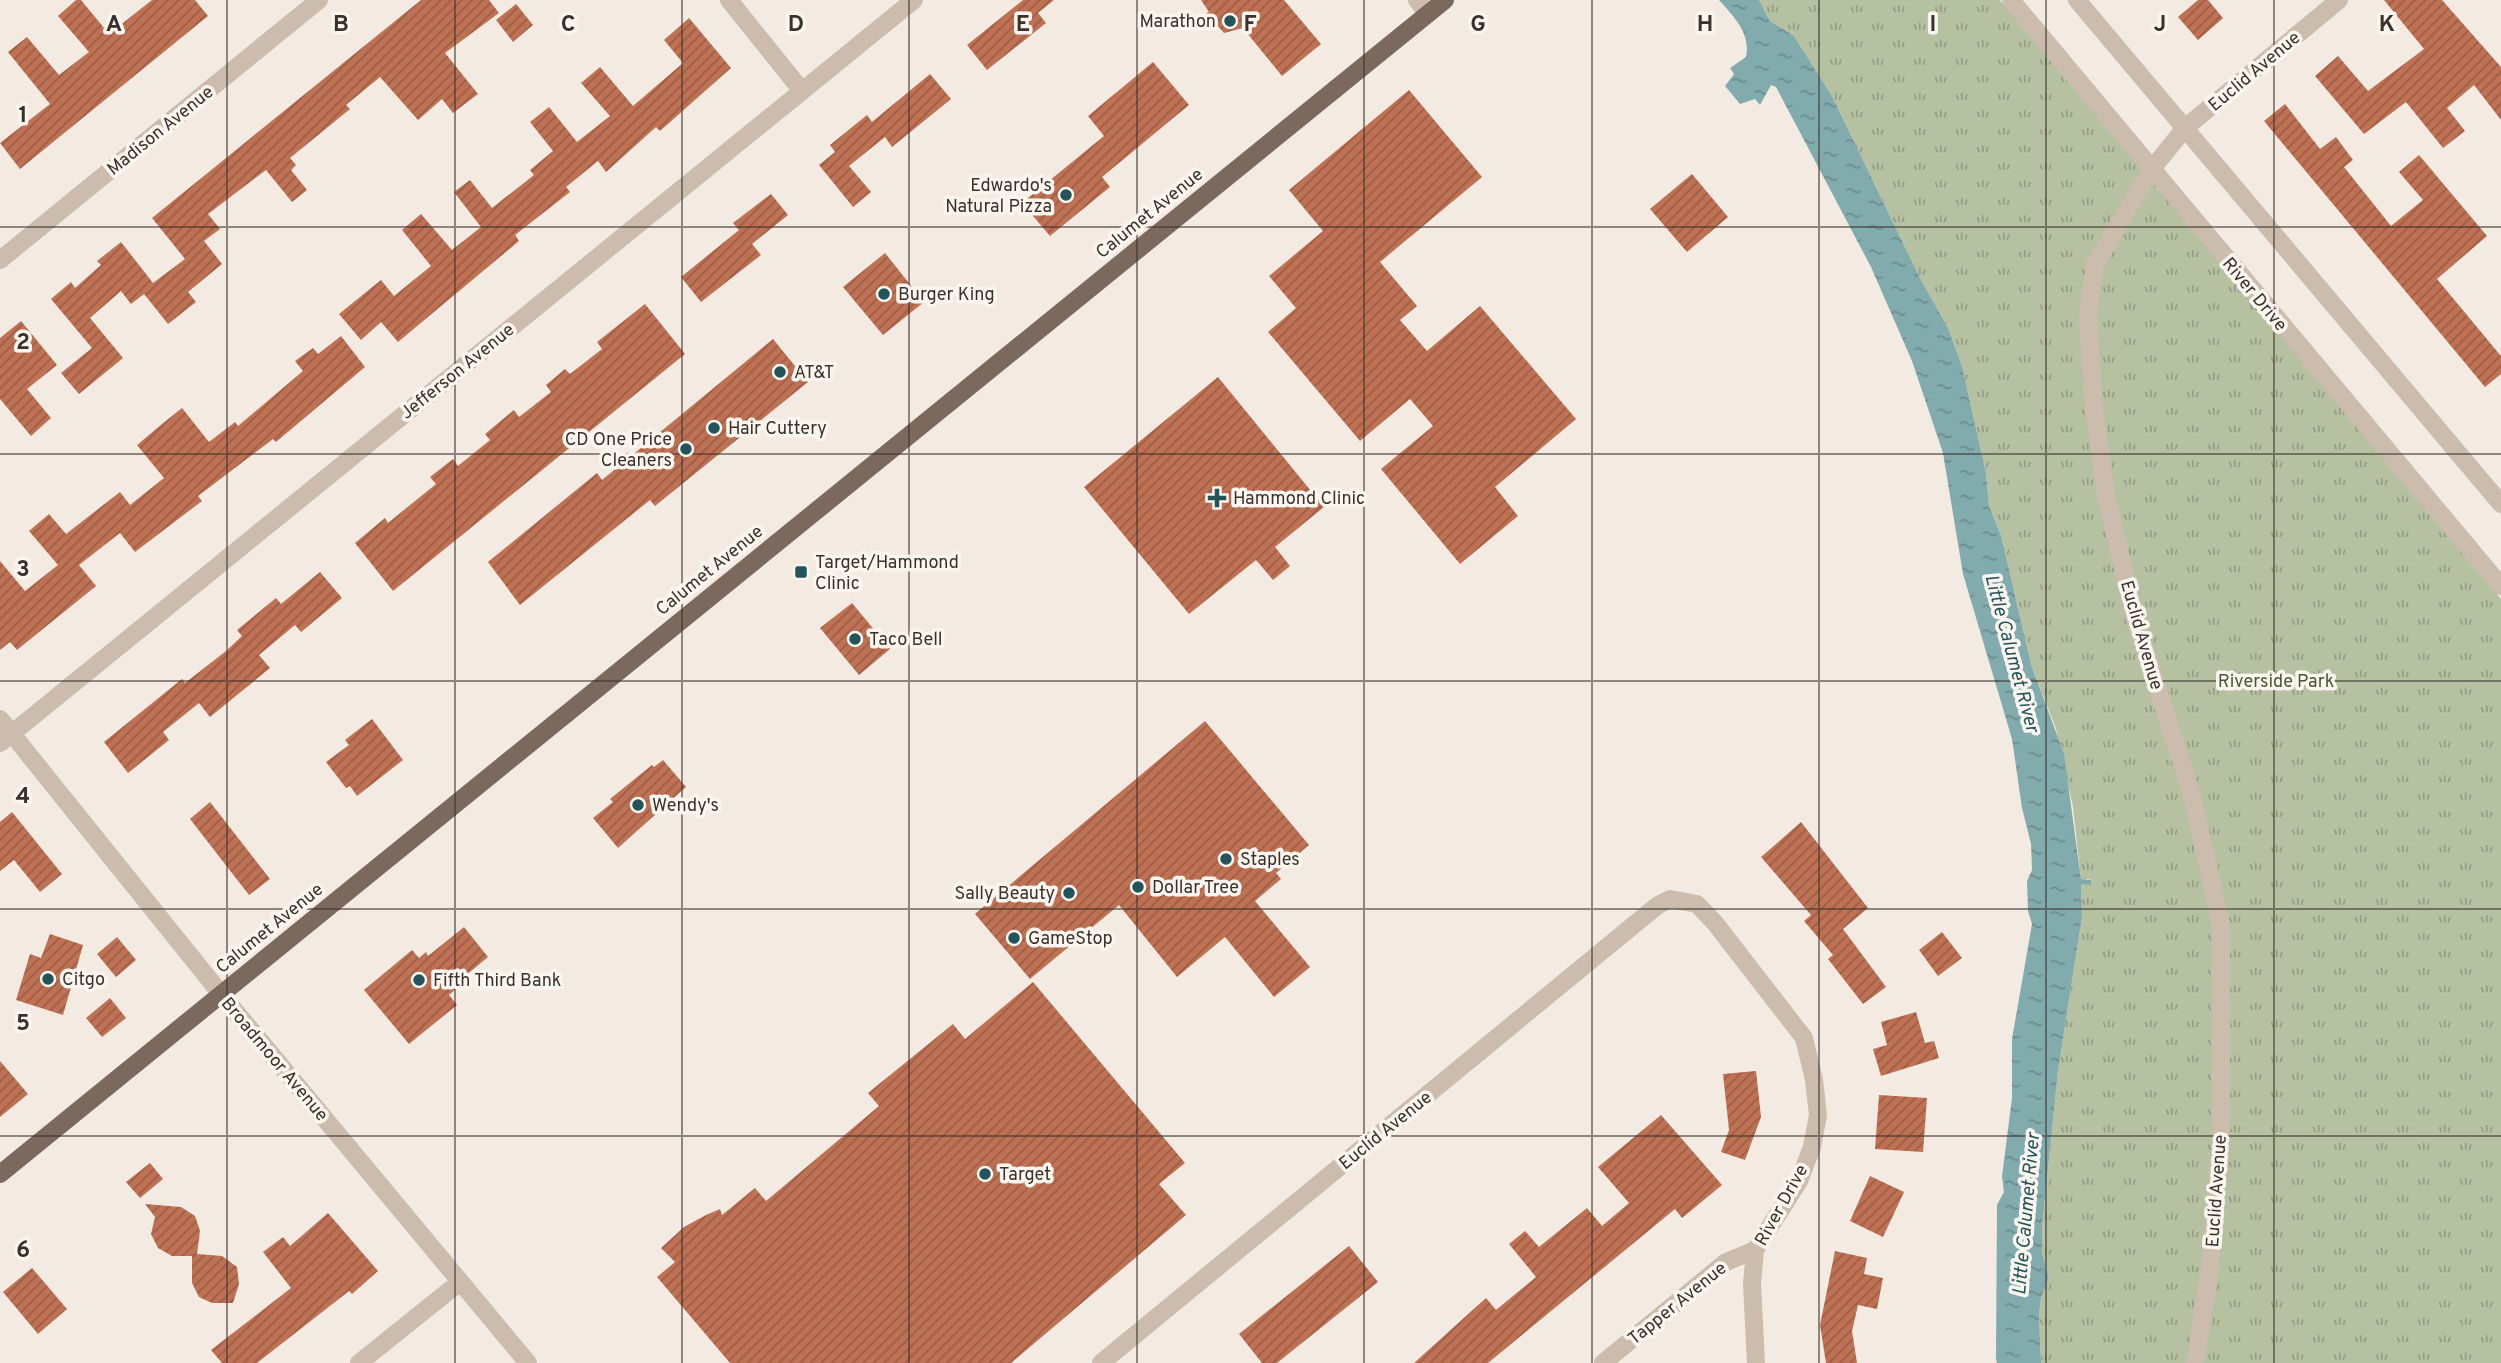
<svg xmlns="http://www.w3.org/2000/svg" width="2501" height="1363" viewBox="0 0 2501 1363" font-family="Overpass,sans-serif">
  <defs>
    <pattern id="park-tufts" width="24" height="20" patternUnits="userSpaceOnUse" patternTransform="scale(1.75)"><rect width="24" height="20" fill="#b6c1a2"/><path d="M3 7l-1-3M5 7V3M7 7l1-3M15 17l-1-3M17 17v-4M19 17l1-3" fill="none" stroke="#959d84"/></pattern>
    <pattern id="water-ripples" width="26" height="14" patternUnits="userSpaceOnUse" patternTransform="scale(1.75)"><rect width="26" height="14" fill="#82abae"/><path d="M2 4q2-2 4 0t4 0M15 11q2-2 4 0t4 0" fill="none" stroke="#6b8c8e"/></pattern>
    <pattern id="building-hatch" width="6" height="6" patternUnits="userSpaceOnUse" patternTransform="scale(1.75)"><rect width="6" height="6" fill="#bf7154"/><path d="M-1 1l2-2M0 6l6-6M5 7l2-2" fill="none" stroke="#9c5d46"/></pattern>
  </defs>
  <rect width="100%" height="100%" fill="#f3ebe2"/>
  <path fill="url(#park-tufts)" d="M1759,0H2000L2501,599V1363H2041L2039,1315L2041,1298L2049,1278L2042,1253V1228L2058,1071L2082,917L2081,884L2091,879H2081L2073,807L2056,729L2031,664L2001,535L1989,506L1986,473L1962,366L1948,328L1920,278L1832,96L1794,36L1770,21Z"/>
  <path fill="url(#water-ripples)" d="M1719,0H1759L1770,21L1794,36L1832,96L1920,278L1948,328L1962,366L1986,473L1989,506L2001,535L2031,664L2064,754L2081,879L2091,880V885L2081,884L2082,917L2058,1071L2042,1228V1253L2049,1278L2041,1298L2039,1315L2041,1363H1997L1996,1359L1997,1205L2004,1192L2002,1176L2012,1098V1039L2032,924L2028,911L2027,881L2032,870L2031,844L2022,808L2012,739L1963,574L1943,453L1912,361L1871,267L1776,87L1771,85L1760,105L1755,99L1740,104L1725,86L1734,74L1730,68L1746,57C1751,33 1734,17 1719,0Z"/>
  <path fill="url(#building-hatch)" d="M76,0H81L109,34L152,0H195L208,16L20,169L0,143L50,104L8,52L27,37L59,75L89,52L58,16Z
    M421,0H489L499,13L445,53L478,94L453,113L442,99L418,120L380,77L346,105L350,109L290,158L296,165L291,170L307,190L292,202L266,170L208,214L220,229L204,241L222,264L188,292L196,302L168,324L144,294L131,304L121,291L90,318L123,358L79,394L61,373L92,348L51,299L71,282L75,288L101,265L97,261L121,242L153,283L185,259L152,218Z
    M1023,0H1054L1038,13L1046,23L987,70L967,45Z
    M1201,0H1284L1321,44L1282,76L1243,28L1224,33L1206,13L1209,12Z
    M2198,0H2208L2223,18L2198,40L2178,17Z
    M2384,0H2442L2501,67V120L2474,85L2447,108L2465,131L2443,148L2406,102L2364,134L2315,76L2338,56L2368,91L2424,49Z
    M516,4L533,25L513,42L496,20Z
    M689,18L731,68L660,131L656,127L606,172L598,161L566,187L570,192L515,235L519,241L398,342L381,322L361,340L339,314L381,280L394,296L431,266L402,230L421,214L452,250L481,227L454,192L470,180L492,208L534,175L530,170L553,151L530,122L549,107L577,142L610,116L581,83L600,67L633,106L683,63L664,40Z
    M1153,62L1189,105L1102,177L1110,187L1050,236L1022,203L1104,136L1088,116Z
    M930,74L951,99L892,147L885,137L849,166L871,192L853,207L819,165L835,152L830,145L867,115L872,122Z
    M1409,90L1482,177L1380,262L1417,306L1400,320L1427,351L1480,306L1576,419L1495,487L1518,516L1460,564L1381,469L1433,426L1410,399L1360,441L1268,332L1296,308L1269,276L1323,231L1289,190Z
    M2285,104L2320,149L2336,137L2353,160L2344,167L2391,226L2423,200L2399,172L2419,155L2487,236L2437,279L2501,356V374L2485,387L2264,121Z
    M1692,174L1728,217L1687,252L1650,209Z
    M771,194L788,215L752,244L761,255L701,302L681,277L739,230L733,223Z
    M885,253L924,302L883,335L843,287Z
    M645,304L685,354L393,591L355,543L385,518L388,523L436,484L430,477L453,459L458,466L490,440L485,434L514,410L519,417L551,392L546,385L565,369L570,374L602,349L597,342Z
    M21,321L57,365L27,389L51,418L31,436L0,399V338Z
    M341,336L365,367L276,442L273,439L198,496L202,501L135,552L120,533L79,565L96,586L17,650L10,642L0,650V561L25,591L58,565L29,531L49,514L66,534L120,492L130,505L164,478L137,445L162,424L182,408L209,442L235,422L238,426L303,371L295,361L313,348L318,354Z
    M773,339L808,382L655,506L650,500L520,605L488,562L597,473L602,480Z
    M1218,377L1324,507L1275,547L1290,566L1273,580L1256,560L1189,614L1084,487Z
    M320,572L342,598L301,632L295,625L259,655L270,668L210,717L199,703L163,732L169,740L128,773L104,742L182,679L185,683L226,651L242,636L237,630L276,598L281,604Z
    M852,603L890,649L859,675L820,628Z
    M372,719L403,760L357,796L350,786L346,788L326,762L349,745L345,740Z
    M1205,721L1309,845L1276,873L1281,879L1255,901L1310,967L1274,997L1225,937L1177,977L1119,905L1030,979L975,914Z
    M663,760L686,787L618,848L593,818L613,802L610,799L652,765L654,767Z
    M210,802L270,879L249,895L190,819Z
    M12,812L62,874L40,892L14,860L0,871V822Z
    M1801,822L1868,908L1843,929L1886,987L1863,1004L1828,959L1833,955L1804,921L1811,915L1761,857Z
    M464,927L488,957L453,986L456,989L449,995L457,1005L409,1044L364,990L412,950L419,958L426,952L428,956Z
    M1942,932L1962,958L1938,976L1919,950Z
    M50,934L83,945L63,1015L16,1000L30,954L41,958Z
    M117,937L136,960L116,977L97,954Z
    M1033,982L1185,1163L1159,1184L1186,1215L1011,1363H730L657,1277L675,1262L661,1248L684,1227L706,1215L720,1209L722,1215L755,1188L766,1201L879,1106L868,1093L953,1024L965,1039Z
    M110,998L126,1018L102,1037L86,1018Z
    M1916,1012L1925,1043L1934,1041L1939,1058L1881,1076L1873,1049L1887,1045L1881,1022Z
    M0,1061L28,1094L0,1117Z
    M1756,1071L1761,1117L1745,1160L1721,1152L1729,1130L1723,1074Z
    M1879,1095L1927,1098L1923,1152L1875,1149Z
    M1661,1115L1722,1185L1682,1218L1675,1209L1488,1363H1414L1486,1298L1496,1310L1536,1277L1509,1244L1525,1231L1539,1247L1587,1208L1602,1226L1629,1203L1598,1167Z
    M150,1163L163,1179L140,1198L126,1182Z
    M1870,1176L1904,1192L1883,1237L1850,1221Z
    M145,1204L181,1207L195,1216L200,1231L197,1254L222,1256L237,1267L239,1284L233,1303H212L199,1297L192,1283V1256H172L158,1248L151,1234L155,1217Z
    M328,1213L378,1271L352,1294L349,1291L257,1363H222L211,1350L291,1288L263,1252L283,1237L290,1246Z
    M1349,1246L1378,1282L1277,1363H1262L1239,1334Z
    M1835,1251L1867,1258L1864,1274L1883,1278L1877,1309L1858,1305L1852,1331L1857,1363H1826L1820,1325Z
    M32,1268L67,1309L38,1334L3,1292Z"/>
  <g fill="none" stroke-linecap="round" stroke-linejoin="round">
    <path stroke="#cbbcae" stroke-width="18" d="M729,0L802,91
      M1417,0L1428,14
      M2011,0L2501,586
      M2077,0L2501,504
      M0,260L319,0
      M0,719L221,994L528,1363
      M0,743L914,0
      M359,1363L460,1282
      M1101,1363L1658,905L1670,899L1697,904L1715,923L1804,1038L1814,1080L1818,1115L1812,1147L1799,1181L1755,1250L1752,1284L1756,1363
      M1603,1363L1726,1262L1755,1250
      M2195,1363L2210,1269L2221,1137V924L2192,795L2135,619L2106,495L2093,400L2088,314L2095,264L2151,170L2185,128L2339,0"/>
    <path stroke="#7b695e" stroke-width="18" d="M0,1174L1445,0"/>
  </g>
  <path fill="none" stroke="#3a312c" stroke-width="2" stroke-opacity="0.55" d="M227,0V1363M455,0V1363M682,0V1363M909,0V1363M1137,0V1363M1364,0V1363M1592,0V1363M1819,0V1363M2046,0V1363M2274,0V1363M0,227H2501M0,454H2501M0,681H2501M0,909H2501M0,1136H2501"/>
  <g fill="#235459" stroke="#faf5ef" stroke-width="2.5">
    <circle cx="1230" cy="21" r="7"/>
    <circle cx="1066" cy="195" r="7"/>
    <circle cx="884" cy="294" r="7"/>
    <circle cx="780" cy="372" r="7"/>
    <circle cx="714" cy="428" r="7"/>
    <circle cx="686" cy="449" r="7"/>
    <path d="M1213.5 487.5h7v7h7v7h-7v7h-7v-7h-7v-7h7z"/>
    <rect x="794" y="565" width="14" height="14" rx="3.5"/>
    <circle cx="855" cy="639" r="7"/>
    <circle cx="638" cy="805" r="7"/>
    <circle cx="1226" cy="859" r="7"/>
    <circle cx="1138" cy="887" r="7"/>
    <circle cx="1069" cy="893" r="7"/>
    <circle cx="1014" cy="938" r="7"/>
    <circle cx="48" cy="979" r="7"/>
    <circle cx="419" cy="980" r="7"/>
    <circle cx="985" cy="1174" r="7"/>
  </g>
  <g text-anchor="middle" stroke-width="7" stroke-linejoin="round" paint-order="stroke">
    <g font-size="18" fill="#3a312c" stroke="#faf5ef" text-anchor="start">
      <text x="1216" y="27" text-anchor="end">Marathon</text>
      <text x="1052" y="191" text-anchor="end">Edwardo's<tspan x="1052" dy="21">Natural Pizza</tspan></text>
      <text x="898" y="300">Burger King</text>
      <text x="794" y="378">AT&amp;T</text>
      <text x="728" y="434">Hair Cuttery</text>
      <text x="672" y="445" text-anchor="end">CD One Price<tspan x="672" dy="21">Cleaners</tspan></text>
      <text x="1233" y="504">Hammond Clinic</text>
      <text x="815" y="568">Target/Hammond<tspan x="815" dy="21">Clinic</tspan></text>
      <text x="869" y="645">Taco Bell</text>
      <text x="652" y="811">Wendy's</text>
      <text x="1240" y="865">Staples</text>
      <text x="1152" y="893">Dollar Tree</text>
      <text x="1055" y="899" text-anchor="end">Sally Beauty</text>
      <text x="1028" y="944">GameStop</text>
      <text x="62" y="985">Citgo</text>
      <text x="433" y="986">Fifth Third Bank</text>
      <text x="999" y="1180">Target</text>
    </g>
    <g font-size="18" fill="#3a312c" stroke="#faf5ef">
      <text transform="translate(2254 71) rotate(-40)" y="6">Euclid Avenue</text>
      <text transform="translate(160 130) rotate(-39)" y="6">Madison Avenue</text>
      <text transform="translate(1149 213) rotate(-39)" y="6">Calumet Avenue</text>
      <text transform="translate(2255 294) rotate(50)" y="6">River Drive</text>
      <text transform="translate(457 371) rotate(-39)" y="6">Jefferson Avenue</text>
      <text transform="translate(709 570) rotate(-39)" y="6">Calumet Avenue</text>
      <text transform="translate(2142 635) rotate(74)" y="6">Euclid Avenue</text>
      <text transform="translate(269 928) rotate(-39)" y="6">Calumet Avenue</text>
      <text transform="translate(275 1059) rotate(50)" y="6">Broadmoor Avenue</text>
      <text transform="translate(1385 1130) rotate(-39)" y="6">Euclid Avenue</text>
      <text transform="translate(2216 1191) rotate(-86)" y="6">Euclid Avenue</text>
      <text transform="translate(1781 1205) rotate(-61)" y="6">River Drive</text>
      <text transform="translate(1677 1303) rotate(-39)" y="6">Tapper Avenue</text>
    </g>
    <g font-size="18" fill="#485731" stroke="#faf5ef">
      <text x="2276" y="687">Riverside Park</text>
    </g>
    <g font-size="19" font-style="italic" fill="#235459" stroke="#faf5ef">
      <text transform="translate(2013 653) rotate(75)" y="7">Little Calumet River</text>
      <text transform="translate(2025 1214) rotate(-85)" y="7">Little Calumet River</text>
    </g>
  </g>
  <g font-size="23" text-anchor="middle" font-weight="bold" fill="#3a312c" stroke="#faf5ef" stroke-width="7" stroke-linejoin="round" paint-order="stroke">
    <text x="114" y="31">A</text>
    <text x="341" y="31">B</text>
    <text x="568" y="31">C</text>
    <text x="796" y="31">D</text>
    <text x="1023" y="31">E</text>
    <text x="1250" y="31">F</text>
    <text x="1478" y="31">G</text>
    <text x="1705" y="31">H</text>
    <text x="1933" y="31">I</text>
    <text x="2160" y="31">J</text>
    <text x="2387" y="31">K</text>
    <text x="23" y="122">1</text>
    <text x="23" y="349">2</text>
    <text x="23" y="576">3</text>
    <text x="23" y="803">4</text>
    <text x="23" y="1030">5</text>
    <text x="23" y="1257">6</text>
  </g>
</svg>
